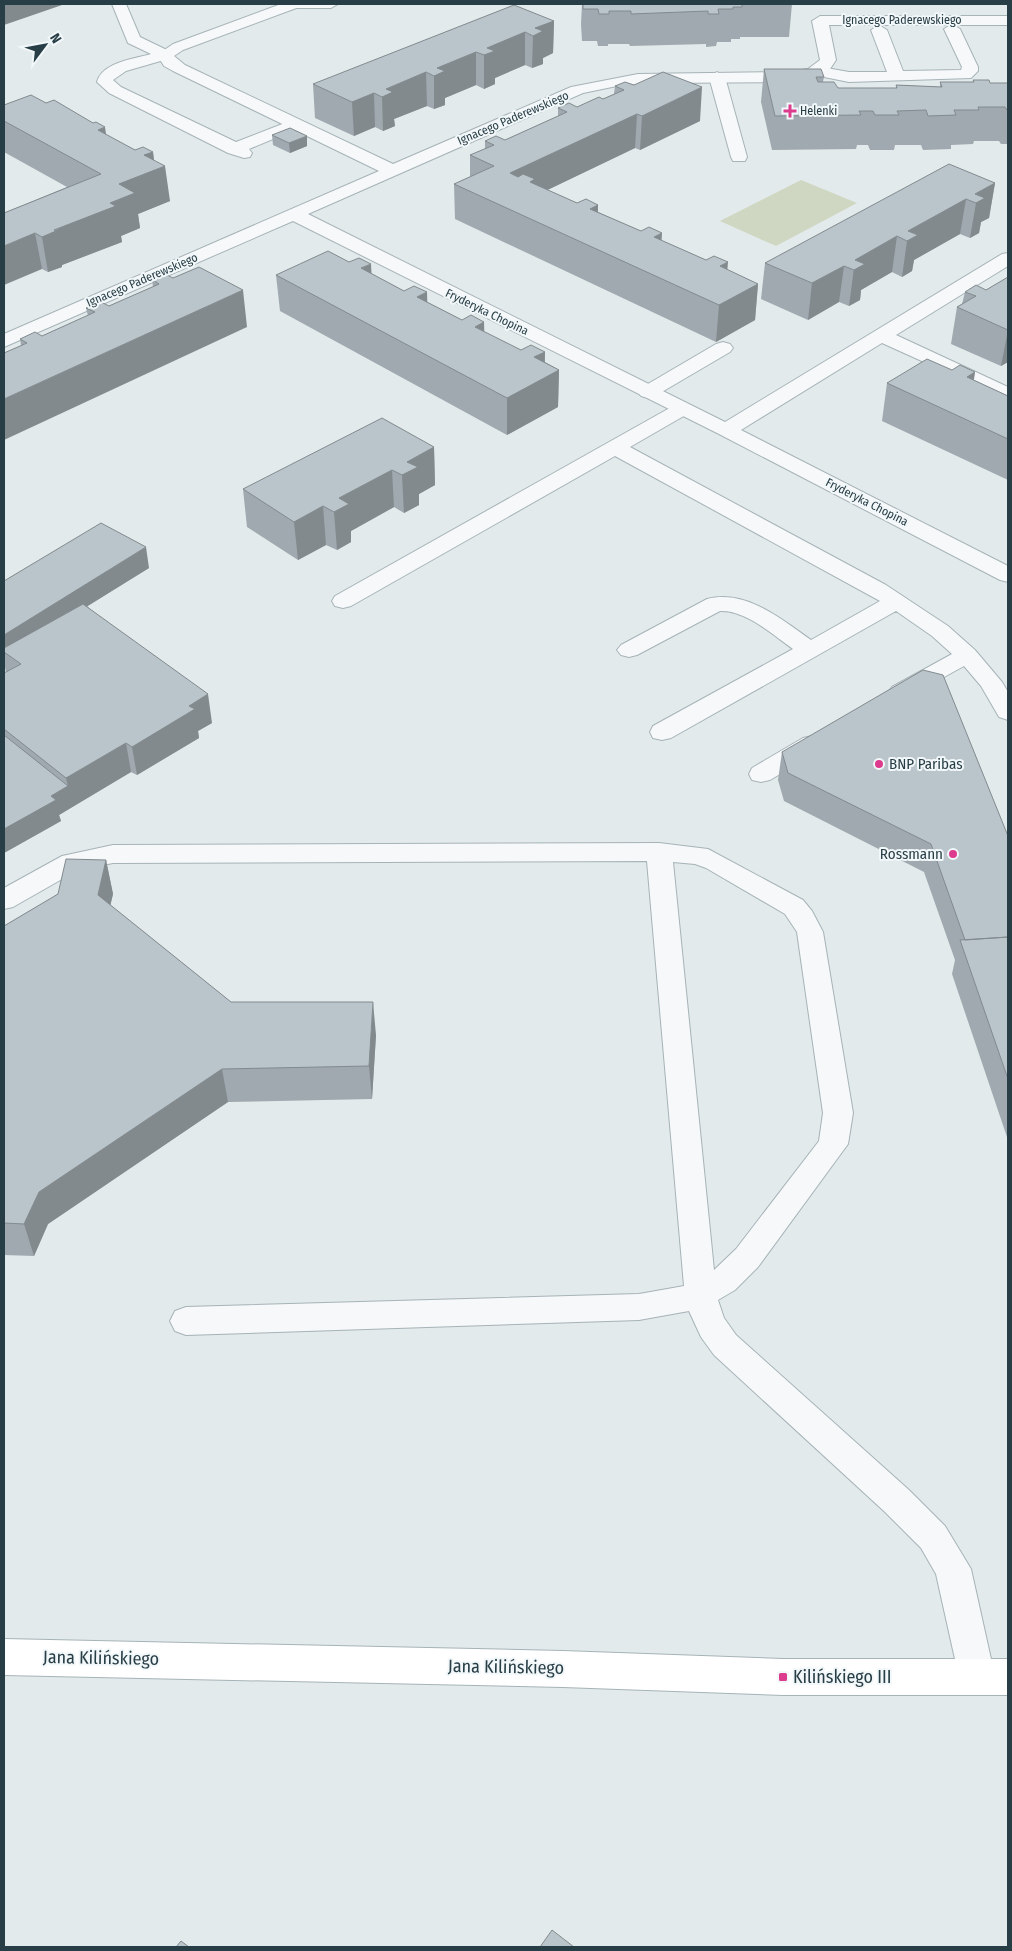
<svg xmlns="http://www.w3.org/2000/svg" width="1012" height="1951" viewBox="0 0 1012 1951" font-family="'Fira Sans Condensed',sans-serif">
  <rect width="100%" height="100%" fill="#e2eaec"/>
  <path fill="#cfd7c2" d="M801,180L857,203L776,246L720,221Z"/>
  <g fill="none" stroke-linecap="round" stroke-linejoin="round">
    <g stroke="#a6b3b7" stroke-width="2">
      <path id="lane" d="M112,4H126L140,37L171,52L173,55L171,58L126,71L113,80L121,87L236,142L290,121H302L304,124L302,127L249,149L252,153L250,157L244,158L228,153L109,93L97,82C102,62 134,59 151,54L128,43Z
        M287,4H338L331,8H294L289,7Z
        M952,24L960,29L978,67V71L971,78L849,82L809,74L807,71L815,66L849,72H887L871,30L879,25L887,30L903,71L961,70L962,67L944,29Z
        M717,72L725,77L747,157L745,161H733L731,157L709,77Z
        M723,342L730,344L733,348L730,352L655,396L648,398L641,396L638,392L641,388L716,344Z
        M682,403L689,405L692,409L689,413L630,447L886,585L948,626L975,650L1002,682L1008,692V720L999,717L981,686L964,666L908,697L900,700L892,697L888,692L892,687L952,654L932,636L896,611L671,738L662,740L653,738L650,732L653,726L793,649C773,635 746,610 720,611L637,655L629,657L621,655L617,650L621,645L707,599C746,589 781,619 811,640L880,601L615,456L351,606L343,608L335,606L332,601L335,596L675,405Z
        M812,736L821,738L824,744L821,750L770,780L761,782L752,780L749,774L752,768L803,738Z
        M659,843L708,849L803,900L812,911L823,932L853,1113L848,1144L758,1267L735,1290L718,1300L724,1318L736,1335L909,1490L945,1526L971,1569L995,1677L990,1690L977,1695L964,1690L959,1677L936,1574L921,1548L885,1512L714,1355L701,1337L689,1311L639,1320L186,1335L175,1331L170,1321L175,1311L186,1307L639,1294L684,1286L647,861L113,863L78,870L13,907L4,909V888L62,856L113,845ZM673,862L695,864L706,868L785,914L797,932L823,1113L819,1141L736,1249L714,1270Z"/>
    </g>
    <g stroke="#a6b3b7" stroke-width="2">
      <path id="street" d="M281,4H301L299,7L183,50L174,56L185,65L393,164L571,87L638,74L791,72L808,69L820,60L812,21L820,16H1008V25H829L836,60L830,69L822,74L791,82L658,83L617,86L583,93L308,214L725,422L1002,254L1008,253V266L896,335L1008,387V400L882,343L741,430L1008,566V582L1000,580L719,434L293,221L4,347V334L379,171L173,71L164,66L157,55L173,44Z"/>
    </g>
    <g stroke="#a6b3b7" stroke-width="2">
      <path id="secondary" d="M4,1639L563,1651L783,1659H1008V1695H783L563,1687L4,1675Z"/>
    </g>
    <use href="#lane" fill="#f6f8fa" fill-rule="evenodd"/>
    <use href="#street" fill="#f6f8fa" fill-rule="evenodd"/>
    <use href="#secondary" fill="#fff" fill-rule="evenodd"/>
  </g>
  <path fill="#9fa9af" d="M582,4H792L789,37H740V39H731V42H717L716,46L706,47V44L630,46L629,44H608V46H598L597,41H582L581,24Z
    M554,21L553,53L543,58V64L532,68L525,65L495,78V84L484,89L476,85L445,98V105L434,109L427,106L394,119L395,126L383,131L375,127L354,136L315,118L313,84Z
    M764,69L824,77L823,82L838,88H896V85L940,87V82H973V80L990,83H1008V144H1001L999,141H974L973,144L951,145V149L923,150L921,145H895L894,150H870L868,145H857L856,149L772,150L761,102Z
    M615,86L700,121L640,150L635,148L547,190L577,203L598,205V212L758,284L755,320L716,342L455,219L454,184L470,177V155L485,149V141L505,140L558,116V108L577,107L603,99L614,94Z
    M46,103L93,123L106,135L135,150L153,152L154,160L170,201L138,214L140,228L121,236L122,242L62,265V267L48,272L42,269L4,213L67,187L4,152V105Z
    M272,135L307,146L290,153L273,145Z
    M995,183L989,218L981,222L979,233L970,238L960,234L914,260L912,271L902,277L892,272L861,290L860,300L849,306L839,302L808,320L761,299L765,263Z
    M349,262L404,291L427,292V302L462,320L484,322V332L521,350L545,352V362L559,370L558,407L507,435L280,311L276,275Z
    M1008,277V362L1001,366L951,344L957,307L962,304L965,292L986,290Z
    M152,279L247,327L21,345L20,339L42,336L88,316L86,308L109,306L153,287Z
    M975,372L974,380L1008,396V480L882,421L887,383Z
    M434,447L435,485L419,494V505L404,513L394,507L351,531V542L337,550L326,545L298,560L247,527L243,489Z
    M149,568L87,606L212,723L198,731L199,738L137,775L131,772L59,815L61,821L4,853V673L6,672L4,663V581Z
    M782,752L1008,836V1140L952,974L955,960L924,872L784,801L778,780Z
    M106,860L113,894L110,905L231,1002L376,1035L372,1099L228,1102L48,1224L34,1256L4,1255V926L58,894Z"/>
  <path fill="#828a8e" d="M4,4H65L4,25Z
    M554,21L553,53L543,58V64L532,68L533,36L535,28Z
    M525,32V65L495,78V84L484,89V55L487,48Z
    M476,52V85L445,98V105L434,109V76L437,68Z
    M426,72L427,106L394,119L395,126L383,131L382,97L386,89Z
    M702,87L700,121L640,150L642,116Z
    M374,93L375,127L354,136L352,102Z
    M637,114L635,148L535,196L510,173Z
    M105,127L110,162L98,130Z
    M307,136V146L290,153L289,143Z
    M153,152L155,170L165,166L170,201L138,214L140,228L121,236L122,242L62,265V267L48,272L42,237L110,203L119,184L144,155Z
    M995,183L989,218L981,222L979,233L970,238L976,203L975,194Z
    M966,199L960,234L914,260L912,271L902,277L907,241L908,231Z
    M598,205L597,240L590,209Z
    M35,233L42,269L4,285V246Z
    M662,233L660,269L654,237Z
    M897,236L892,272L861,290L860,300L849,306L855,260Z
    M728,262L725,298L720,266Z
    M371,264L373,300L361,268Z
    M844,266L839,302L808,320L812,283Z
    M758,284L755,320L716,342L719,305Z
    M243,290L247,327L4,440V399Z
    M427,292L428,328L417,297Z
    M484,322L485,358L475,327Z
    M1008,330V362L1001,366Z
    M545,352L544,378L559,370L558,407L507,435V398L534,357Z
    M975,372L968,409L967,377Z
    M434,447L435,485L419,494V505L404,513L402,475L407,462Z
    M392,470L394,507L351,531V542L337,550L334,512L339,498Z
    M323,506L326,545L298,560L294,522Z
    M146,547L149,568L9,655L4,652V635Z
    M208,694L212,723L198,731L199,738L137,775L132,747L189,706Z
    M126,743L131,772L59,815L61,821L4,853V829L51,796L68,786L66,778Z
    M106,860L113,894L105,929L98,895Z
    M373,1002L376,1035L372,1099L369,1066Z
    M222,1069L228,1102L48,1224L34,1256L24,1224L39,1192Z"/>
  <path fill="#b9c5cb" stroke="#828a8e" d="M583,4H792H742V7H733V9H718L719,14H708V11L631,14V11H609V14H599L598,9H583Z
    M514,5L554,21L535,28L543,31L533,36L525,32L487,48L495,51L484,55L476,52L437,68L445,71L434,76L426,72L386,89L393,92L382,97L374,93L352,102L313,84Z
    M764,69H821L824,77H816L818,82H834L838,88H897L896,85L942,87L940,82H974L973,80H989L990,83H1008V110H1007L1005,107H978L979,110H954L956,115L928,116L926,110L897,111L899,115H875L873,111H859L861,115L775,116Z
    M663,72L702,87L642,116L637,114L510,173L518,177L523,174L535,179L530,182L577,203L586,199L598,205L590,209L641,231L649,227L662,233L654,237L706,260L714,256L728,262L720,266L758,284L719,305L454,184L494,166L470,155L494,145L485,141L496,136L505,140L567,112L558,108L569,103L577,107L599,97L603,99L624,90L615,86L625,82L634,85Z
    M31,95L46,103L54,100L93,123L96,122L105,127L98,130L135,150L143,147L153,152L144,155L165,166L119,184L135,193L110,203L116,206L54,230L56,231L42,237L35,233L4,246V213L101,174L4,121V105Z
    M290,128L307,136L289,143L272,135Z
    M949,164L995,183L975,194L985,198L976,203L966,199L908,231L918,235L907,241L897,236L855,260L865,264L854,270L844,266L812,283L765,263Z
    M328,251L349,262L359,258L371,264L361,268L404,291L414,286L427,292L417,297L462,320L471,315L484,322L475,327L521,350L531,345L545,352L534,357L559,370L507,398L276,275Z
    M199,267L243,290L4,399V353L27,343L20,339L35,332L42,336L95,312L86,308L101,302L109,306L159,284L152,279L165,274L173,278Z
    M1008,277V330L957,307L976,296L965,292L976,285L986,290Z
    M927,359L952,370L960,365L975,372L967,377L1008,396V439L887,383Z
    M382,418L434,447L407,462L418,467L402,475L392,470L339,498L349,504L334,512L323,506L294,522L243,489Z
    M101,523L146,547L4,635V581Z
    M83,604L208,694L189,706L195,709L132,747L126,743L66,778L4,729V673L21,664L4,652V648Z
    M923,670L943,675L1008,836V937L965,940L931,844L788,773L782,752Z
    M4,735L68,786L51,796L56,800L4,829Z
    M66,859L106,860L98,895L231,1002H373L369,1066L222,1069L39,1192L24,1224L4,1223V926L58,894Z
    M1008,937V1079L960,940Z
    M552,1930L574,1947H540Z
    M181,1941L189,1947H176Z"/>
  <g fill="#dd3b8d" stroke="#f2f7f9" stroke-width="2">
    <path d="M787.5 103.5h5v5h5v5h-5v5h-5v-5h-5v-5h5z"/>
    <circle cx="879" cy="764" r="5"/>
    <circle cx="953" cy="854" r="5"/>
    <rect x="778" y="1672" width="10" height="10" rx="2.5"/>
  </g>
  <g text-anchor="middle" stroke-width="4" stroke-linejoin="round" paint-order="stroke">
    <g font-size="12" fill="#283e46" stroke="#f2f7f9">
      <text x="902" y="24">Ignacego Paderewskiego</text>
      <text transform="translate(513 118) rotate(-23)" y="4">Ignacego Paderewskiego</text>
      <text transform="translate(142 280) rotate(-23)" y="4">Ignacego Paderewskiego</text>
      <text transform="translate(487 312) rotate(26)" y="4">Fryderyka Chopina</text>
      <text transform="translate(867 502) rotate(27)" y="4">Fryderyka Chopina</text>
    </g>
    <g font-size="12" fill="#283e46" stroke="#f2f7f9" text-anchor="start">
      <text x="800" y="115">Helenki</text>
    </g>
    <g font-size="15" fill="#283e46" stroke="#f2f7f9" text-anchor="start">
      <text x="889" y="769">BNP Paribas</text>
      <text x="943" y="859" text-anchor="end">Rossmann</text>
    </g>
    <g font-size="18" fill="#283e46" stroke="#f2f7f9">
      <text transform="translate(101 1658) rotate(1)" y="6">Jana Kilińskiego</text>
      <text transform="translate(506 1667) rotate(1)" y="6">Jana Kilińskiego</text>
    </g>
    <g font-size="18" fill="#283e46" stroke="#f2f7f9" text-anchor="start">
      <text x="793" y="1683">Kilińskiego III</text>
    </g>
  </g>
  <rect width="1012" height="1951" fill="none" stroke="#283e46" stroke-width="10"/>
  <g transform="translate(45 45) rotate(58)" stroke="#f2f7f9" stroke-width="4" paint-order="stroke">
  <path d="M0-4L9 19L0 12L-9 19Z" fill="#283e46"/>
  <text y="-8" font-size="14" font-weight="bold" text-anchor="middle" fill="#283e46">N</text>
  </g>
</svg>
